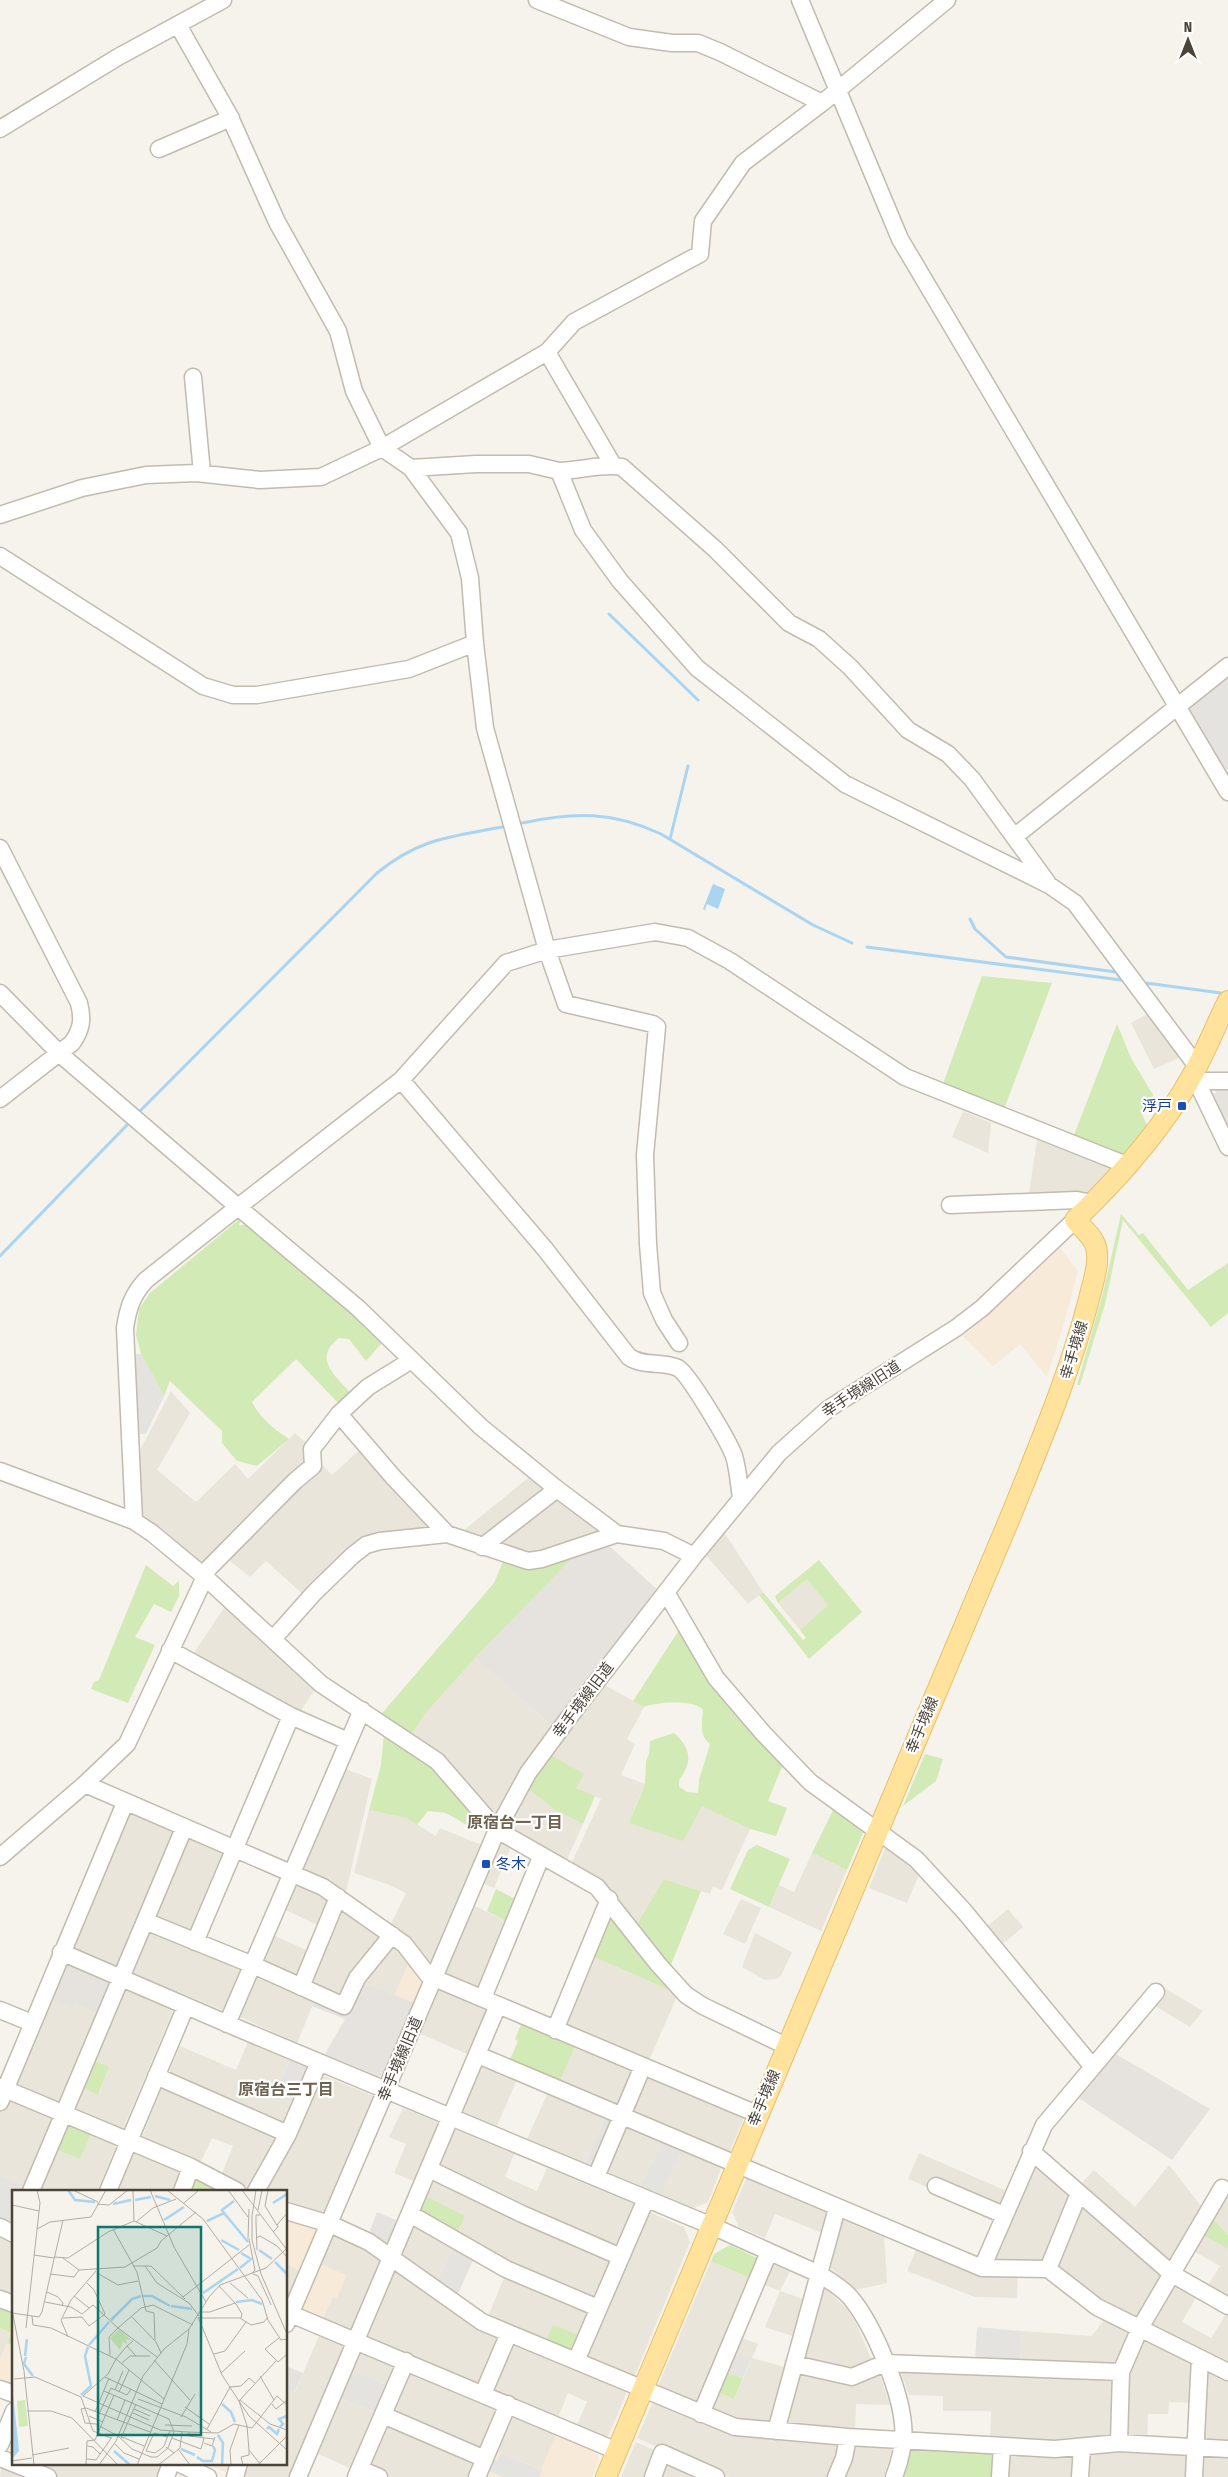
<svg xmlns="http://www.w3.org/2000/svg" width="1228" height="2477" viewBox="0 0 1228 2477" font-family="'Fira Sans Condensed','Noto Sans JP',sans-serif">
  <rect width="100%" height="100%" fill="#f6f3ec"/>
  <path fill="#eae5da" d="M1151,1012L1184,1056L1154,1069L1131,1023Z
    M963,1111L991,1123L988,1153L952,1137Z
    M1037,1140L1113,1169L1087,1196L1028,1199Z
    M171,1391L190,1413L157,1470L196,1502L235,1464L248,1479L295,1433L307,1444L310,1465L206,1568L141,1520L140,1450Z
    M364,1446L432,1522L428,1532L375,1539L306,1597L266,1561L250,1577L225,1557L321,1464L332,1475Z
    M533,1474L545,1483L544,1492L487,1539L459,1534Z
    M552,1496L609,1533L539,1557L499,1549L497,1541Z
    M724,1532L763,1592L748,1604L705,1554Z
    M807,1579L829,1605L800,1630L778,1603Z
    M228,1602L317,1686L298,1715L191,1657Z
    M475,1658L554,1728L497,1820L409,1738L425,1714Z
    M603,1684L644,1707L627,1739L635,1744L621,1775L645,1784L634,1809L702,1805L750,1829L722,1890L713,1886L710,1894L664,1879L635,1927L572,1868V1862L601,1799L576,1788L549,1754Z
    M343,1768L372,1779L346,1892L342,1895L299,1869Z
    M527,1788L555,1810L583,1824L565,1864L506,1827Z
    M369,1810L406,1818L436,1836L440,1828L484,1846L430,1971L389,1928L406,1893L390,1885L354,1873Z
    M132,1811L177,1829L116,1970L72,1951L125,1813Z
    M185,1835L229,1850L196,1933L153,1920Z
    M500,1840L512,1844L494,1888L482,1883Z
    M886,1846L921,1870L907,1903L869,1888Z
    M812,1853L847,1870L821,1931L769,1907L779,1885L794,1892Z
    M294,1882L331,1896L321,1927L282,1908Z
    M741,1899L761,1908L745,1944L723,1934Z
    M473,1905L510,1923L478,1991L447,1978L443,1972Z
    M337,1907L384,1933L339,1997L308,1983Z
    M1008,1909L1023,1927L999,1947L984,1929Z
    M151,1928L244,1967L224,2011L177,1991L174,1996L129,1977L145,1930Z
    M755,1933L792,1952L781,1976L776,1979L765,1980L742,1967Z
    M271,1934L311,1952L296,1979L261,1960Z
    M392,1943L411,1958L395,1995L361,1981Z
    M592,1956L678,1994L648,2063L569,2031L565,2018Z
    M260,1974L316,1997L297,2043L240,2017L238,2014L254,1976Z
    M120,1986L171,2005L172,2013L123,2129L117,2132L72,2112L80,2086L99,2094L109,2067L91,2059Z
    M437,1987L489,2006L472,2056L418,2033Z
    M1164,1988L1203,2011L1190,2027L1150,2003Z
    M47,1996L73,2008L75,2004L101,2015L64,2105L14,2088Z
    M248,2042L290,2060L274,2095L295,2103L287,2124L282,2126L169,2073L180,2046L236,2070Z
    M577,2042L635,2071L620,2108L558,2086Z
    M479,2064L518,2077L497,2126L464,2112L461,2106Z
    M643,2074L744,2117L730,2151L724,2155L630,2111Z
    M322,2075L373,2096L375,2102L328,2216L286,2206V2191H261Z
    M167,2086L279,2134L252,2189L246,2191L220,2178L233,2146L212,2138L199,2166L143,2143L142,2137L162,2088Z
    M549,2090L606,2115L585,2163L527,2139Z
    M5,2097L55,2116L29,2187L0,2175V2109Z
    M403,2108L440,2123L418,2183L394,2173L406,2144L389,2137Z
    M622,2125L719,2162L721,2169L708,2202L694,2208L608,2172L604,2167Z
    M456,2130L514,2154L505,2177L537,2191L547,2168L634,2204L636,2211L615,2251L436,2165L451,2133Z
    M92,2131L115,2141L116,2146L97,2191H35L53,2148Z
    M139,2151L184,2169L178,2191H118L134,2154Z
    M919,2153L1009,2192L1005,2202L995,2205L934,2178L929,2188L908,2179Z
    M1035,2162L1073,2193L1046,2262L988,2261Z
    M1169,2165L1205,2211L1167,2265L1078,2187L1094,2170L1135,2207Z
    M753,2176L829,2208L825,2234L775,2214L765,2238L739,2227L732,2212L746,2179Z
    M435,2177L613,2262L596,2301L592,2302L455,2236L423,2195L430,2179Z
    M1226,2195L1228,2196V2235L1210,2216Z
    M1083,2202L1163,2271L1164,2278L1138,2321L1098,2304L1054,2269Z
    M649,2212L684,2227L690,2242L635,2375L627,2377L586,2359L613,2286Z
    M839,2215L884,2231L887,2283L856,2290L829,2267Z
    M411,2224L454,2244L437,2282L401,2258L399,2252Z
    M1199,2233L1228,2249V2301L1206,2288L1220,2266L1190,2249Z
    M0,2234L14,2240V2300L0,2294Z
    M337,2234L367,2246L385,2262L351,2333L322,2320L333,2296L337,2298L318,2263L330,2236Z
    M918,2245L1018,2273L1017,2298L975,2297L907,2271Z
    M711,2261L754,2280L701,2404L661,2392L659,2384Z
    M286,2264L304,2273L286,2306Z
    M773,2264L790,2271L780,2291L806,2300L795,2337L765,2327L780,2291L760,2283L767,2266Z
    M397,2268L501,2335L478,2386L366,2340L365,2336L392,2270Z
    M506,2273L589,2309L581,2336L545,2342L487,2319Z
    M1172,2283L1198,2294L1182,2322L1211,2338L1228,2311V2368L1149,2329Z
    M826,2289L847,2309L856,2323L872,2361L850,2374L804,2361L818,2292Z
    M1107,2316L1131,2328L1118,2365L1020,2363L1022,2331L1092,2336Z
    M0,2328L11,2333L0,2360Z
    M321,2331L348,2341L294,2477H241L244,2463H286V2389L295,2392Z
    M737,2336L758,2344L752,2358L788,2368L773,2423H736L709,2412L714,2391L734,2399L751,2361L730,2354Z
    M1141,2337L1194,2358V2403L1169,2402L1168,2414H1148L1147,2441L1126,2439L1125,2376Z
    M511,2343L623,2387L626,2394L609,2435L602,2439L576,2427L587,2402L568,2393L557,2420L494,2393L492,2388Z
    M357,2350L396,2363L389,2386L349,2369Z
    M904,2367L1113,2376L1114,2435L1057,2445L990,2441L991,2411H943V2396L909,2395L901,2373Z
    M798,2369L879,2373L890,2405L856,2404L855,2432L787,2427L783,2423Z
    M1203,2369L1228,2376V2444L1203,2442Z
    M406,2370L498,2405L499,2411L483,2449L478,2451L393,2414L391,2409Z
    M337,2397L377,2413L354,2470L314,2452Z
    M657,2401L841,2445L831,2477H729L637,2438L652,2404Z
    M509,2415L558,2431L541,2470L494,2450Z
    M389,2423L475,2459L472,2477H391L370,2468L367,2464L383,2425Z
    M636,2442L657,2451L647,2477H621Z
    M852,2445H889L892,2449L884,2477H841Z
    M1120,2448L1191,2455L1190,2477H1084L1090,2451Z
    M1010,2452L1072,2453L1075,2457L1074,2477H1004Z
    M1204,2452L1228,2454V2477H1198L1200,2457Z
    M667,2461L703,2477H657Z
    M23,2463H151L159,2467L162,2474L161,2477H56Z
    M7,2467L32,2477H0L1,2469Z"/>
  <path fill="#f7ead8" d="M1060,1248L1078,1271L1065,1320L1047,1377L1020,1344L993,1366L963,1336Z
    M411,1958L427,1979L417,2004L395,1995Z
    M286,2216L317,2227L320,2233L304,2273L286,2264Z
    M318,2263L347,2275L337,2298L333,2297L322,2320L302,2312L300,2308Z
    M7,2343L14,2346V2386L0,2384V2360Z
    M558,2431L597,2451L599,2460L592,2477H483L494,2450L541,2469Z
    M204,2463H234L233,2468L225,2472Z"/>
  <path fill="#e6e2dd" d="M1228,1083V1130L1211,1094L1216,1093L1213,1084Z
    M606,1543L659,1591L554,1728L475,1658L580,1550Z
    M67,1961L112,1980L101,2015L75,2004L73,2009L47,1996Z
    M361,1981L417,2004L387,2075L378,2076L325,2054L345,2019Z
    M1114,2053L1210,2109L1172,2160L1074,2095Z"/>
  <path fill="#d2eab5" d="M982,976L1052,983L1004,1109L944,1089V1081Z
    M1117,1024L1131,1058L1153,1095L1150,1104L1140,1110L1147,1125L1123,1158L1072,1140Z
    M1121,1214L1139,1235L1143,1233L1188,1290L1228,1263V1313L1211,1327L1123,1220L1105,1304L1080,1385H1077L1103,1293Z
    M245,1217C268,1236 395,1337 399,1356C400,1366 389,1371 382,1375L393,1366L397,1357L389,1347L382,1343L366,1361L349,1339L339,1338C312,1358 336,1377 351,1393V1397L342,1407L296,1359L252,1402C260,1418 274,1429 289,1439L257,1466L237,1461L222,1443V1431L170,1381L164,1396L141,1354L136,1335L139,1309L150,1293L241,1218L239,1225H245Z
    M580,1550L475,1658L425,1714L409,1738L378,1718L494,1583L504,1559Z
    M819,1560L862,1612L809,1659L759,1595L763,1592L803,1640L806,1638L800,1630L828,1605L807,1579L778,1603L775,1596Z
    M146,1565L173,1586L179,1581V1596L171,1612L154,1604L135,1637L155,1645L128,1703L91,1689L94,1682L99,1680Z
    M681,1627L786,1765L781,1769L768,1801L787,1808L776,1836L750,1829L702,1806L683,1841L629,1823L645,1784L646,1761L649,1754L650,1741L674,1733C691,1748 693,1762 679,1780V1787L687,1792L698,1793L699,1780L710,1744C699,1735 702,1723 703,1710C695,1699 656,1702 644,1707L633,1701Z
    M384,1734L434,1764L485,1824L477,1831L446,1813L428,1811L417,1825L406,1818L369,1810L381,1765Z
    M549,1754L584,1774L576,1788L595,1796L583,1824L555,1810L527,1788Z
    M925,1754L943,1759L936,1781L903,1806Z
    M836,1804L866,1826L847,1870L812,1853Z
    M757,1845L790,1859L769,1907L730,1889L748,1850Z
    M664,1879L701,1891L670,1967L635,1927Z
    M496,1889L519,1901L510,1923L487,1911Z
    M610,1913L678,1994L592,1956Z
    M523,2019L577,2042L558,2086L508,2064L518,2041L515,2039Z
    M91,2059L109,2067L98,2095L80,2086Z
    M69,2121L92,2131L80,2159L53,2148Z
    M200,2176L230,2191H184L190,2178Z
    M423,2195L465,2216L455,2236L418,2215Z
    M1210,2216L1228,2235V2249L1199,2233Z
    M730,2245L757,2258L760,2263L754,2280L711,2261L714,2254Z
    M0,2302L14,2308V2346L7,2343L11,2333L0,2328Z
    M553,2325L581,2336L570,2353L545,2342Z
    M723,2371L743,2378L734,2399L714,2391Z
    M915,2446L992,2451L996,2454L995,2477H904L911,2450Z"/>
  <path fill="#e5e3e0" d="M1228,675V782L1185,710Z
    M135,1354H141L164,1396L146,1434H138Z
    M316,1997L348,2012L345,2019L312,2006Z
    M290,2060L306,2067L307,2073L295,2103L274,2095Z
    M606,2115L614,2122L596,2163L591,2165L585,2163Z
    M662,2138L683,2146L661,2194L641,2186L662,2145L660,2144Z
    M0,2175L29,2187L27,2191H14V2221L6,2223L0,2221Z
    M377,2212L401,2222L386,2247L368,2236Z
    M454,2244L475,2256L457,2296L437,2282Z
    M977,2327L1022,2331L1020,2363L975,2362Z
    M730,2354L751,2360L743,2378L723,2371Z
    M286,2366L303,2373L294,2393L286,2389Z
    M349,2369L389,2386L377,2413L337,2397Z
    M501,2453L542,2470L539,2477H503L489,2471L494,2459L497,2461Z"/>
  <path fill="#a9d4f2" d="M713,884L725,889L718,909L707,904L705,910L703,909Z"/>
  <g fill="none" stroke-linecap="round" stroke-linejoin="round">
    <path stroke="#a9d4f2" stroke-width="3" d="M609,614L698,700
      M522,823C574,812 612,811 661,834L813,925L852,943
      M670,839L688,766
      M970,919L975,929L1006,957L1116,972L1121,979
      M867,947L1121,980
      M1146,983L1221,993
      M139,1112L377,873C420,838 450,837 502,827
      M0,1256L127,1125"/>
    <g stroke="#c2bbae" stroke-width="19">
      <path id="minor" d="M537,0L629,37L672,43H698L720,52L822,103
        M800,0L900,239L1228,792
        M178,25L229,115L277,222L338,331L354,391L382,448L411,468L459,533L470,578L475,643L485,728L547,950L566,1004L653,1024L657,1027L645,1155L648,1244L652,1293L664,1320L679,1343
        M0,129L118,57L223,0
        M159,149L231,118
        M547,352L613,465
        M193,377L202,473
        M411,468L476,464H529L559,471L583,530L620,581L697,668L845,784L1049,885L1075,903L1196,1065
        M559,471C579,471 604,463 622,467L715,549L789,623L819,639L850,667L908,730L948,754L972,779L1047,882
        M0,515L82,488L146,475L196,473L260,480L321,477L382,448L547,352L574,322L700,254L703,221L743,163L822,103L947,0
        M0,556L203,686L233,695H257L409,669L475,643
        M1014,837L1228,666
        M0,848L79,1003C83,1019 82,1029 72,1043L0,1099
        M0,993L60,1054L238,1207L401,1080L506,963L547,950L655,932L688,938L730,961L905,1077L1129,1166
        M1193,1074L1228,1147
        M401,1080L545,1249L629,1357C644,1367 662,1361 678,1368C689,1374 729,1442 734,1456C738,1469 739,1485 741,1498
        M1197,1081H1228
        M950,1205L1077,1200L1093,1203
        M410,1361L368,1387L339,1414L394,1478L447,1534
        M0,1471L134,1521L152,1533L205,1577L208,1569L295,1481L313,1466L312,1449L339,1414
        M134,1521L125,1328C128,1308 132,1295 146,1280L238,1207L358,1308L481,1427L557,1489L617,1534L664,1541L694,1556
        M482,1547L557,1489
        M666,1592L716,1678L763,1733L810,1782L916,1859L964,1911L1092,2066
        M273,1639L314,1593L352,1556L366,1545L380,1541L447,1534L528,1561L542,1559L617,1534
        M170,1650L291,1716L348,1741
        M85,1784L323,1887L404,1944L428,1975L434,1978L757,2114
        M0,1857L85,1784L127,1744L205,1577L321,1684L437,1761L497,1830L597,1887L658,1964L686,1995L703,2006L786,2046
        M145,1921L184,1828
        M195,1942L291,1716
        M61,1952L242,2030L712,2226L819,2274C830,2281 841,2287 850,2297C873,2324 900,2389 903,2424C905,2442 900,2461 894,2477
        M301,1987L338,1897
        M483,1998L541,1857
        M0,2010L32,2023
        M227,2024L362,1710
        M555,2030L609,1899
        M478,2055L982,2268L1048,2269L1097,2307L1228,2372
        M156,2076L288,2134
        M0,2087L191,2167L237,2191
        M0,2102L125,1803
        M1031,2151L1172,2274L1228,2306
        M429,2169L522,2214L621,2257
        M596,2177L643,2066
        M936,2186L1004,2215
        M31,2191L145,1921L253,1965L344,2006L357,1978L392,1935
        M108,2191L186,2006
        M182,2191L191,2167
        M256,2191L288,2134L319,2062
        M286,2211L330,2224L369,2242L482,2322L735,2427L848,2437L1055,2449L1119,2443L1228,2449
        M410,2214L506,2269L598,2308
        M0,2227L14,2234
        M982,2268L1044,2125L1156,1992
        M1048,2269L1079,2193
        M0,2299L14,2304
        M286,2312L617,2451
        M286,2324L497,1830L528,1773L567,1720L694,1556L779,1453L828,1409L956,1328L982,1308L1075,1220
        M576,2361L646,2199
        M794,2364L852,2377L885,2363L1121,2372
        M0,2389L14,2394
        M483,2394L509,2333
        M701,2414L769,2252
        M383,2415L485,2459
        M776,2431L837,2208
        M1119,2443L1121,2372L1140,2328L1222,2188
        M0,2445L14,2411
        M0,2458L48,2477
        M178,2463L208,2477
        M360,2469L379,2477
        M166,2477L171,2463
        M235,2477L239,2463
        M298,2477L498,2005
        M356,2477L406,2361
        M477,2477L508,2404
        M653,2477L662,2453L716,2477
        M836,2477L844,2458L848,2437
        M1000,2477L1002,2446
        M1080,2477L1082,2447
        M1194,2477L1200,2358"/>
    </g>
    <g stroke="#e6c16a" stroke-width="22">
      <path id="major" d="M606,2477L1012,1513C1040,1443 1070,1373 1089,1299C1093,1282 1100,1263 1096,1247C1093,1236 1082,1228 1075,1220C1120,1177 1163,1129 1193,1074C1206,1050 1216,1025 1228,1001"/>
    </g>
    <use href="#minor" stroke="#fff" stroke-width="16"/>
    <use href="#major" stroke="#ffe39c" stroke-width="20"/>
  </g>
  <g fill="#1a4fb4" stroke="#fff" stroke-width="2">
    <rect x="1177" y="1101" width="10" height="10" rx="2.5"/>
    <rect x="481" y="1859" width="10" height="10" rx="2.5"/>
  </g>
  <g text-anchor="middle" stroke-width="4.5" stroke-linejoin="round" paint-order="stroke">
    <g font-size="15" fill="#164399" stroke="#fff" text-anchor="end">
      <text x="1172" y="1111">浮戸</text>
      <text x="496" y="1869" text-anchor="start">冬木</text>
    </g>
    <g font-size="15" fill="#4b4439" stroke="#fff">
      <text transform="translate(1074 1350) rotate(-73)" y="5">幸手境線</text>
      <text transform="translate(861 1389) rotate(-33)" y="5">幸手境線旧道</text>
      <text transform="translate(583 1700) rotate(-53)" y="5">幸手境線旧道</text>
      <text transform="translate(922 1725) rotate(-67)" y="5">幸手境線</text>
      <text transform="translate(400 2059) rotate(-67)" y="5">幸手境線旧道</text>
      <text transform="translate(764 2098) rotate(-67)" y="5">幸手境線</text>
    </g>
    <g font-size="16" font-weight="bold" fill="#6e6250" stroke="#fff">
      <text x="515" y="1828">原宿台一丁目</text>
      <text x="286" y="2095">原宿台三丁目</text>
    </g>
  </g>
  <g transform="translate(12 2190)">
    <rect width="275" height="275" fill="#f6f3ec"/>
    <path d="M107,139L119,150L120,151L114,149L115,155L111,151L108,160L98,148ZM13,210L16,236L7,237L5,211Z" fill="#d2eab5"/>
    <path d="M0,194L7,261L0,269Z" fill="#a9d4f2"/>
    <path fill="none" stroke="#a9d4f2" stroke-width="2.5" d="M56,0L63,10L83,12M143,6L158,10M123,10L139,7M261,13L275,4M101,14L119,10M212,23L210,20L222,11M152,30L172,17M195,31L212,23L236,52M209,50L227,60M247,60L260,69M263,72L275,84M228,78L239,69L229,63M191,103L226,79M131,106H140L158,116M224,112L240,110L250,114M159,116L180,119M99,130L120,109L129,106M77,155L97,132M13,166L15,149M14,167L12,174L21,186M69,205L79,196L73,166L76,157M210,214L219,222L223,232M268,237L271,234L267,229L275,226M255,239L257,237L265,244L267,239M206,245L211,253L210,275M169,259L183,265M102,261L118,275M185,267L191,271H200L203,260L201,256"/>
    <path fill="none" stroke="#b2ada4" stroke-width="1" d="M61,0L86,12M121,0L122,31M138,0L162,57L194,112M155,0L191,29L250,110L256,130L269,150L275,149M216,0L236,27M230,0L275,60M244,0L240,26V50L249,84L275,144M256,0L253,16L266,37L261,42M172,13L187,0M85,14L97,15L116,0M0,15L27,21M246,20L250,0M124,32L141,18L164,9M265,35L275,23M25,39L38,32L79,27L94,0M101,39L125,82L134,121L142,123L143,150M244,48L248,46L265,56L275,67M236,49L237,19M237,49L243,80L240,83M245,60L244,32V25H248M22,65L42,68M42,67L56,68L96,42L122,31L155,46M51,68L67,80L113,77L145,58L149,51L184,22M121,76H133L145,93L177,113L187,126M133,76H139L173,109M85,83L106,95L126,91M38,84L62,87L67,80M241,84L246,86L259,115M218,93L236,108M207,96L224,114L230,124L229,128M35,102L46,107L51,113L50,116M62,106L77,118M171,107L237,55M33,112L59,117L70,124L81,115L106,138L129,118L141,115L181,135M0,120L12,181L22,275M189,122H198L223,113M0,123L27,127L30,122L51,30M20,126L21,135L39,138L104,169L115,156M120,127L144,152L149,163M186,127L210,185L227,211L235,236L237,260L249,275M51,128L70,127L77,136L93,124L82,100L75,93M187,128H228L239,135L252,132L255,128M14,138L28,13L25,0M56,147L49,130L59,110L84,81M267,148L253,159L266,172L275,164M121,151L115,156L124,166M202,164L213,161L234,132M98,165L97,147L106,138L145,167M142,170L178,210M264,171L227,211L237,226L275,260M109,174L118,166H138M209,183L233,161M248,186L262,210M93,187L150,214M2,189L23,187L69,207L81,241L99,248M103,200L111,181M92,201L157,229L162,242L156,258L145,267H139L120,259L106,246L84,234L73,233L69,219L74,218L138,242M107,202L117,180M71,206L148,240L175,242L206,243L222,234L240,238L265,206L275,215M71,206L96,184L104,169L152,209M126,209L174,227L199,242M228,210L258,234L275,240M260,214L264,219L275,210M173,217L197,234M122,219L138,226M15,221H39L60,228L106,275M83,222L97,188M121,223L137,230M87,224L99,198L115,205L119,199M77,226L91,232M169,227L183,204M105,230L113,210M153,235L180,236M195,239L218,197L229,196L237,188L243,193M177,242V246L202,249M110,247L132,256M155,247L142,243L134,261L143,263L150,258L152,256L157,243L158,241M109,248L124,214M160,248L189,259L192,248M192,253L200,256L203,247M103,254L112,263L127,269M75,256L81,257L88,264M166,259L178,275M162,263L168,258L170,242M20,265L57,258M75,269L84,270L100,247M0,271L20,268M247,274L275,246M74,275L75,251L83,250L102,205M87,275L104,251L131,186L152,159L177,139M125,275L175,154L177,139L197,107L208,95L254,78L274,59M146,275L162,263L154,257M219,275L218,260L227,235M231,275L229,267L237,265V260"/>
    <path fill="#0f766e" fill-opacity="0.15" stroke="#0f766e" stroke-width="2.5" d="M86,37H189V245H86Z"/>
    <rect width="275" height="275" fill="none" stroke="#4b4439" stroke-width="2.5"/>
  </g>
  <g transform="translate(1188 40)" stroke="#ffffff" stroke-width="4" paint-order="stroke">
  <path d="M0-4L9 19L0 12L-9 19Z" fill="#4b4439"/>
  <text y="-8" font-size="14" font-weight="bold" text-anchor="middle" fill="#4b4439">N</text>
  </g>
</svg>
